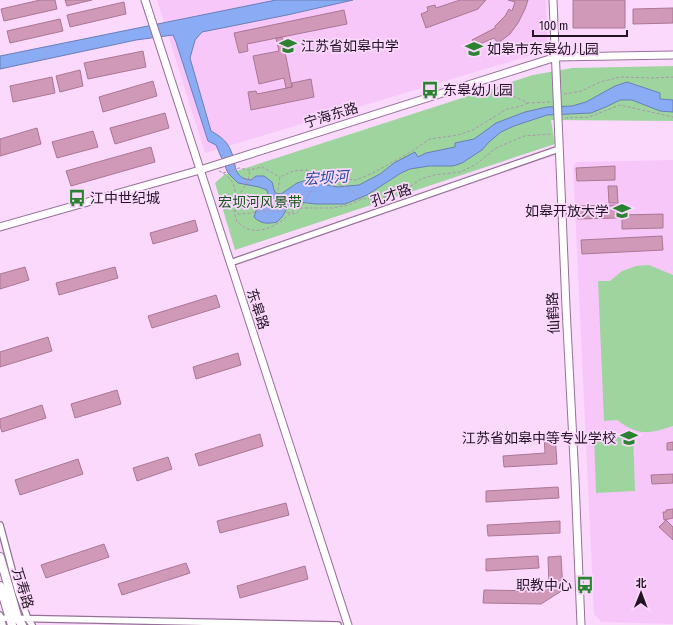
<svg xmlns="http://www.w3.org/2000/svg" width="673" height="625" viewBox="0 0 673 625" font-family="'Fira Sans Condensed','Noto Sans SC',sans-serif">
  <rect width="100%" height="100%" fill="#fbd9fd"/>
  <path fill="#f8c7fa" d="M157,0H546L547,44L539,53L205,153Z
    M673,160V624L601,622L594,614L573,167L576,162Z"/>
  <path fill="#9ed59e" d="M673,66V121L551,120L555,144L235,250L215,183L224,175L533,75L572,68Z
    M649,265L673,275V426C649,434 638,436 617,420L604,421L598,281H610L622,271L636,266Z
    M633,434L635,491L596,493L594,435Z"/>
  <path fill="#8aacf5" stroke="#6b7eb6" d="M276,0H353L287,15L202,32L195,40L190,58L211,131C220,136 227,141 231,151C237,164 232,178 251,180L256,176H264L272,182L275,193L281,194L297,183L303,181H310L337,187L359,185L380,174L394,163L415,152L418,157L426,153L455,147V143L474,139L496,123L525,112L547,107L572,106L586,102L615,86L627,82L660,93V99L673,100V112L660,111L632,100H620L608,106L591,113L547,115L514,126L501,132L489,142L482,150L462,163L453,166H429L410,169L401,173L367,195L345,204H316L299,202L294,203L288,207L282,217L277,222C267,224 261,224 254,217L257,208L264,205L269,199L267,190L259,187L238,183L228,173L216,145L208,141L176,42L173,35L136,40L0,69V56Z"/>
  <path fill="#d099b8" stroke="#aa7694" d="M40,0H55L57,9L4,21L1,9Z
    M65,0H92L67,6Z
    M460,0H486L478,9L426,28L421,14L428,11L427,7L435,5L436,8Z
    M508,0H528L525,9L518,23L510,34L498,43L494,38L475,46L472,40L495,28V26L505,16L509,9L512,11L515,2Z
    M573,0H625V28H573Z
    M124,2L126,14L70,27L67,15Z
    M673,8V23L633,24V9Z
    M344,10L347,24L247,44L248,51L239,53L234,33Z
    M60,19L63,31L10,43L7,31Z
    M282,37L292,87L286,88L284,78L259,84L253,56L279,51L276,38Z
    M143,51L146,67L88,79L84,63Z
    M80,70L83,86L60,92L56,76Z
    M52,77L55,93L13,102L10,86Z
    M311,79L314,97L251,110L248,92L256,91L257,94L292,87V83Z
    M153,81L157,96L103,112L99,97Z
    M165,113L169,128L115,144L110,128Z
    M37,128L41,144L0,156V139Z
    M93,131L98,147L57,158L52,142Z
    M151,147L155,162L71,186L66,171Z
    M615,166V180L577,181L576,168Z
    M608,186H617L618,203H609Z
    M616,205L617,218L578,219V206Z
    M663,214V228L622,229V215Z
    M195,220L198,231L153,244L150,233Z
    M662,236L663,250L582,254L581,240Z
    M25,267L29,280L0,289V274Z
    M115,267L118,278L59,295L56,283Z
    M216,295L220,307L152,328L148,316Z
    M48,337L52,351L0,367V352Z
    M238,353L241,365L196,379L193,367Z
    M117,390L121,404L75,418L71,404Z
    M42,405L46,418L2,432L0,426V419Z
    M260,434L263,446L199,466L195,454Z
    M544,434H555L557,464L504,467L503,456L545,453Z
    M673,442V450H667V443Z
    M168,457L172,469L137,481L133,468Z
    M78,459L83,474L20,495L15,480Z
    M673,474V483L652,484L651,475Z
    M558,487L559,498L486,502V491Z
    M286,503L289,515L220,533L217,521Z
    M673,509V518L664,520L663,512H666V510Z
    M666,520L673,527V540L659,527Z
    M560,521V533L488,536L487,525Z
    M104,544L109,557L46,578L41,565Z
    M538,556L539,568L486,571V559Z
    M561,556L563,590L541,604L483,603L484,590L539,591L549,586L548,557Z
    M186,563L190,573L122,595L118,584Z
    M305,566L308,579L240,598L237,586Z"/>
  <g fill="none" stroke-linecap="round" stroke-linejoin="round">
    <g stroke="#967099" stroke-width="8">
      <path id="minor" d="M230,263L559,149
        M0,525L18,592L28,619L32,625
        M0,615L3,625
        M0,618L338,625"/>
    </g>
    <g stroke="#967099" stroke-width="9">
      <path id="tertiary" d="M145,0L348,625
        M553,0L566,307L575,480L581,625
        M0,227L200,170L556,57L673,55"/>
    </g>
    <g stroke="#967099" stroke-width="10">
      <path id="secondary" d="M0,557L18,619L22,625
        M0,586L12,625"/>
    </g>
    <path stroke="#af93b0" stroke-width="1" stroke-dasharray="3 2" stroke-linecap="butt" d="M509,94L528,103L550,102
      M564,94L582,91L600,82L620,77L653,78L673,77
      M528,103L521,106L507,109L473,130L458,135L430,139L409,153L373,173L356,180L327,177L306,170L293,171L280,177L278,190L265,198L246,204L234,211L237,222C240,224 244,228 248,229C266,235 284,220 296,208H332L349,205L362,199L391,196L405,190L421,179L434,175L460,172L475,165L496,148L524,136L551,134
      M565,118L589,117L620,105L673,117
      M219,171C231,176 238,187 234,200
      M223,173L239,168L249,170L262,167L280,177
      M234,200C241,192 251,181 249,170"/>
    <use href="#minor" stroke="#fff" stroke-width="5.5"/>
    <use href="#tertiary" stroke="#fff" stroke-width="7"/>
    <use href="#secondary" stroke="#fff" stroke-width="8"/>
    <path stroke="#af93b0" stroke-width="1" stroke-dasharray="3 2" stroke-linecap="butt" d="M234,200L233,207L238,214C248,214 255,212 264,211C275,210 286,212 296,214C306,203 310,189 321,180C341,183 347,187 362,199"/>
  </g>
  <defs>
    <g id="school-bare" transform="scale(1.38)"><path d="M0-5L7-2L0 1L-7-2ZM-4 1L0 2.5L4 1V4Q0 6-4 4Z" fill="#2b8332" stroke="#fbd9fd" stroke-width="2.5" paint-order="stroke"/></g>
    <g id="bus-bare" transform="scale(1.38)"><path d="M-5-6H5V4H4V6H2V4H-2V6H-4V4H-5ZM-3.5-4V0h7V-4ZM-3.5 1.2v1.5H-2V1.2ZM2 1.2v1.5H3.5V1.2Z" fill="#2b8332" stroke="#fbd9fd" stroke-width="2.5" paint-order="stroke"/></g>
  </defs>
  <g fill-rule="evenodd">
    <use href="#school-bare" x="288" y="46"/>
    <use href="#school-bare" x="474" y="49"/>
    <use href="#bus-bare" x="430" y="90"/>
    <use href="#bus-bare" x="77" y="198"/>
    <use href="#school-bare" x="622" y="211"/>
    <use href="#school-bare" x="629" y="438"/>
    <use href="#bus-bare" x="585" y="585"/>
  </g>
  <g text-anchor="middle" stroke-width="3.5" stroke-linejoin="round" paint-order="stroke">
    <g font-size="14" fill="#231424" stroke="#fbd9fd" text-anchor="start">
      <text x="301" y="51">江苏省如皋中学</text>
      <text x="487" y="54">如皋市东皋幼儿园</text>
      <text x="443" y="95">东皋幼儿园</text>
      <text x="90" y="203">江中世纪城</text>
      <text x="609" y="216" text-anchor="end">如皋开放大学</text>
      <text x="616" y="443" text-anchor="end">江苏省如皋中等专业学校</text>
      <text x="572" y="590" text-anchor="end">职教中心</text>
    </g>
    <g font-size="14" fill="#231424" stroke="#fbd9fd">
      <text transform="translate(331 115) rotate(-17)" y="5">宁海东路</text>
      <text transform="translate(391 195) rotate(-19)" y="5">孔才路</text>
      <text transform="translate(258 309) rotate(72)" y="5">东皋路</text>
      <text transform="translate(553 313) rotate(-93)" y="5">仙鹤路</text>
      <text transform="translate(23 588) rotate(73)" y="5">万寿路</text>
    </g>
    <g font-size="14" fill="#14571b" stroke="#fbd9fd">
      <text x="260" y="207">宏坝河风景带</text>
    </g>
    <g font-size="15" font-style="italic" fill="#284b9e" stroke="#fbd9fd">
      <text transform="translate(326 178) rotate(-4)" y="5">宏坝河</text>
    </g>
  </g>
  <g transform="translate(641 593) rotate(1)" stroke="#fbd9fd" stroke-width="3" paint-order="stroke">
  <path d="M0-3L7 15L0 10L-7 15Z" fill="#231424"/>
  <text y="-6" font-size="11" font-weight="bold" text-anchor="middle" fill="#231424">北</text>
  </g>
  <path d="M533 30v6h94v-6" fill="none" stroke="#231424" stroke-width="2"/>
  <text x="539" y="30" font-size="12" fill="#231424" stroke="#fbd9fd" stroke-width="3" paint-order="stroke">100 m</text>
</svg>
